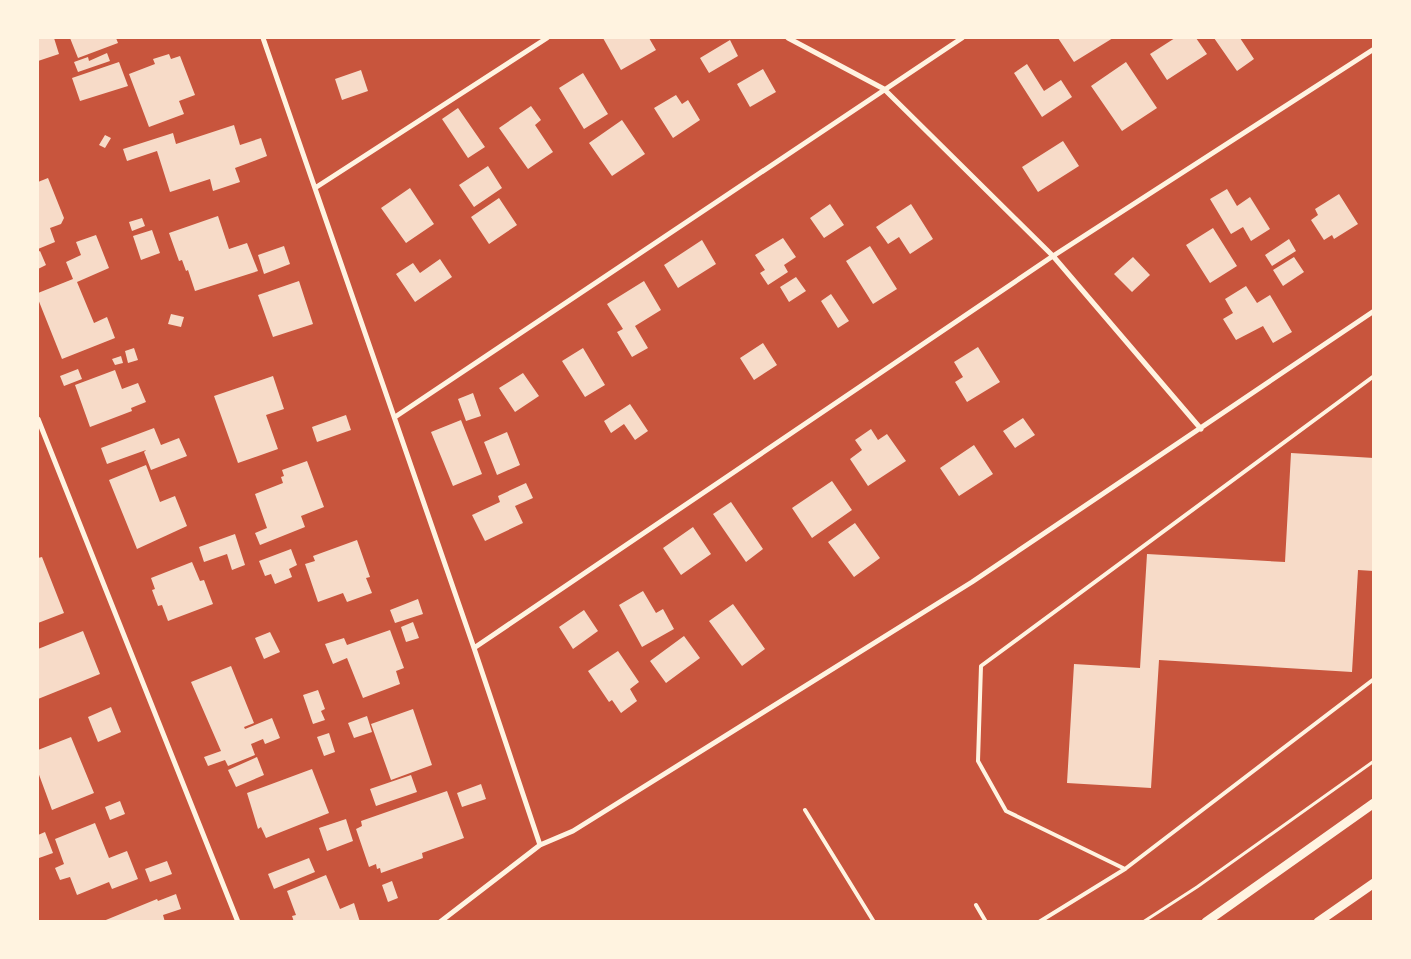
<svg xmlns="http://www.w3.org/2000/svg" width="1411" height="959" viewBox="0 0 1411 959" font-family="'DejaVu Sans',sans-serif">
  <rect width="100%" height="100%" fill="#c8553d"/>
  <path fill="#f7dbc8" d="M38,38H54L59,54L38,61Z
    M70,38H116L118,43L78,58Z
    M603,38H649L656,50L621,70Z
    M1058,38H1113L1074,62Z
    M1175,38H1196L1207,54L1167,80L1150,54Z
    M1214,38H1240L1254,59L1237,71Z
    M730,40L738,56L709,73L700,58Z
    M107,53L110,61L78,72L74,62L88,57L89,61Z
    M169,54L171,59L180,56L195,95L179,101L184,114L149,127L129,74L155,64L153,59Z
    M119,62L128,86L80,101L72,78Z
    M1126,62L1157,108L1122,131L1091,86Z
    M1027,64L1044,91L1061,80L1072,97L1042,117L1014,73Z
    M763,69L776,92L750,107L737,84Z
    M361,70L368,91L342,100L335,79Z
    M583,73L608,114L584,129L559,88Z
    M676,95L682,104L688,100L700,120L673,138L654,108Z
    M531,106L541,120L535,125L553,152L528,169L499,128Z
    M458,108L485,147L468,158L442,119Z
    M622,120L645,154L612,176L589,143Z
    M234,125L240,145L261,138L267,156L235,168L240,182L213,191L210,179L170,192L157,151L127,161L123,149L173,133L176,144Z
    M105,135L111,138L105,148L99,145Z
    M1063,141L1079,166L1038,192L1022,167Z
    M488,166L502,188L474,207L459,185Z
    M48,178L64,218L61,224L50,228L55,242L38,249V182Z
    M410,188L434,224L406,243L381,208Z
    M1227,189L1237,206L1250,197L1270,229L1251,241L1243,227L1231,234L1210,199Z
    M1339,194L1358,224L1334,239L1332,235L1324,240L1311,220L1318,215L1315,209Z
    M499,198L517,225L489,244L471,217Z
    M830,204L844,225L824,238L810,218Z
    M911,204L933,239L910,254L899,237L888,244L876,227Z
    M218,216L229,249L247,243L258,271L195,291L188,270L186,271L182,260L179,261L169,233Z
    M142,218L145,226L132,231L129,222Z
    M1213,228L1237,266L1210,283L1186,245Z
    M152,230L160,253L141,260L133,236Z
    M96,235L109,268L77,282L94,323L107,317L115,338L62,359L38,299V293L73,279L66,262L81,255L76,242Z
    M783,238L796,257L784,265L788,272L768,285L760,273L765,270L755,255Z
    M1289,239L1296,251L1272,266L1265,255Z
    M702,240L716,264L678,288L664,265Z
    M284,246L290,264L264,274L258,255Z
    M870,246L897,289L873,304L846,261Z
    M40,251L46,265L38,269V252Z
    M1133,257L1150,275L1132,292L1114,274Z
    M1294,257L1304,272L1283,286L1273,270Z
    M440,259L452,277L415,302L396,274L413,263L420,273Z
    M796,277L806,291L789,302L780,287Z
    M299,281L313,324L273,337L258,295Z
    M644,281L661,310L635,326L648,348L632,357L617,332L623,329L607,304Z
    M1246,286L1257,303L1270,295L1292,332L1273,343L1263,326L1236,340L1223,319L1233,313L1225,299Z
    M831,294L849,321L838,328L821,301Z
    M171,314L184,317L181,327L168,324Z
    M763,343L777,365L754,380L740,358Z
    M978,347L1000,382L967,402L955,382L963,377L954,362Z
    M134,348L138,360L128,363L125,351Z
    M583,348L605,385L585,397L562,361Z
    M121,356L123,363L115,365L112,359Z
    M78,369L82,379L64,386L60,376Z
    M115,370L122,389L138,383L146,402L131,408L132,411L90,427L75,385Z
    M523,373L539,396L515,412L499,388Z
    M273,376L284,409L266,415L278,449L238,463L214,396Z
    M473,393L481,416L466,421L458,399Z
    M630,404L648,431L635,440L624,424L611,433L604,421Z
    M346,415L351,430L317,442L312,427Z
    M1023,418L1035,435L1015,448L1003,431Z
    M461,420L482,474L453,486L431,432Z
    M154,428L161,445L179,438L187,456L151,470L144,452L146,450L107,464L101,448Z
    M871,429L878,440L887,434L906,461L868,486L850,459L862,450L855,440Z
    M507,432L520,465L497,475L484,442Z
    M974,445L993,474L959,496L940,468Z
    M1291,453L1374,458V571L1358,570L1352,672L1159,660L1151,788L1067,783L1074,664L1140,668L1147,554L1285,562Z
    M307,461L324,507L301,516L305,527L260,545L255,533L267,528L255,494L283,483L281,477L284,476L282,470Z
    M146,465L160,502L175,496L187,526L137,549L109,480Z
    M832,481L852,510L812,538L792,508Z
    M526,483L533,498L515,506L523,523L485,541L472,515L500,502L498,496Z
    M731,502L763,549L746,562L713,514Z
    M855,523L880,558L854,577L828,542Z
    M693,527L711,554L681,575L663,548Z
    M235,534L245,565L232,570L227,554L204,562L199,547Z
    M357,540L370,577L366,578L372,593L347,602L343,593L318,602L305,564L315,561L313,556Z
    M291,549L297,565L289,569L292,577L275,584L271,574L265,576L259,561Z
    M42,557L64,613L38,623V558Z
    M192,562L200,581L204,580L213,604L168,621L162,605L158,606L152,590L155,589L151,578Z
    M643,591L656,613L663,609L674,629L642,647L619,605Z
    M418,599L423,614L395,623L390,610Z
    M733,604L765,649L742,666L709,621Z
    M584,610L598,631L573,649L559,627Z
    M413,622L419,638L406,642L401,627Z
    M390,630L404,668L396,671L400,684L363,698L347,658L333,664L325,644L344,638L347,645Z
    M83,631L100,674L38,699V649Z
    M270,632L280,652L264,659L255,638Z
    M684,636L700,658L666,683L650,661Z
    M618,651L639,682L630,689L637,701L621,713L612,700L609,702L588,671Z
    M231,666L254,723L244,727L245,729L272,718L280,738L265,744L263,739L251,744L255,755L228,766L225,760L208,766L204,757L221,751L191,682Z
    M318,690L325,709L321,711L325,720L313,724L303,695Z
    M111,707L121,732L98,742L88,717Z
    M413,709L432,765L391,780L371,724Z
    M367,716L372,732L354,738L348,723Z
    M329,733L335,752L324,756L317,737Z
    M71,737L94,793L52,810L38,772V750Z
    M257,757L264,775L236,787L228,770Z
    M312,769L329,813L266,838L261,827L258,829L247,793Z
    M411,775L417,792L376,806L370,789Z
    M481,784L486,799L462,807L457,793Z
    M447,791L464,838L422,853L423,858L381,873L380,868L377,869L376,864L369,867L356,829L362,826L361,821Z
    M120,801L125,814L110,820L105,807Z
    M346,819L353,841L327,851L319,828Z
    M95,823L109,858L127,851L138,879L112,889L109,882L77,895L70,877L60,880L55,868L64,864L55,839Z
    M45,832L53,853L39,858L38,835Z
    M309,858L315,872L274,889L268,874Z
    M167,861L172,874L150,882L145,869Z
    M326,875L340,909L354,903L360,922H294L292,916L296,915L287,891Z
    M392,881L398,898L388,902L382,885Z
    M176,894L181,909L163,915L165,922H101L157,899L158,901Z"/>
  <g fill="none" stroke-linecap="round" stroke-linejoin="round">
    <path stroke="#fff3e0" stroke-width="3" d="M1143,922L1197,887L1374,761"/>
    <path stroke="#fff3e0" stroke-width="4" d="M805,810L874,922
      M1125,869L1006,811L978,761L981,666L1374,376
      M976,905L986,922
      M1039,922L1125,869L1374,679"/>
    <path stroke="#fff3e0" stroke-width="5" d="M263,38L474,648L540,845
      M788,38L884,89L1053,256L1201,429
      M315,188L547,38
      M395,417L962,38
      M38,419L238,922
      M474,648L1053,256L1374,49
      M440,922L540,845L573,831L972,582L1374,311"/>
    <path stroke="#fff3e0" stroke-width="9" d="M1206,922L1374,803
      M1318,922L1374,883"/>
  </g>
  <rect width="1411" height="959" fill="none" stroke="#fff3e0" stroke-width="78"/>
</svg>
